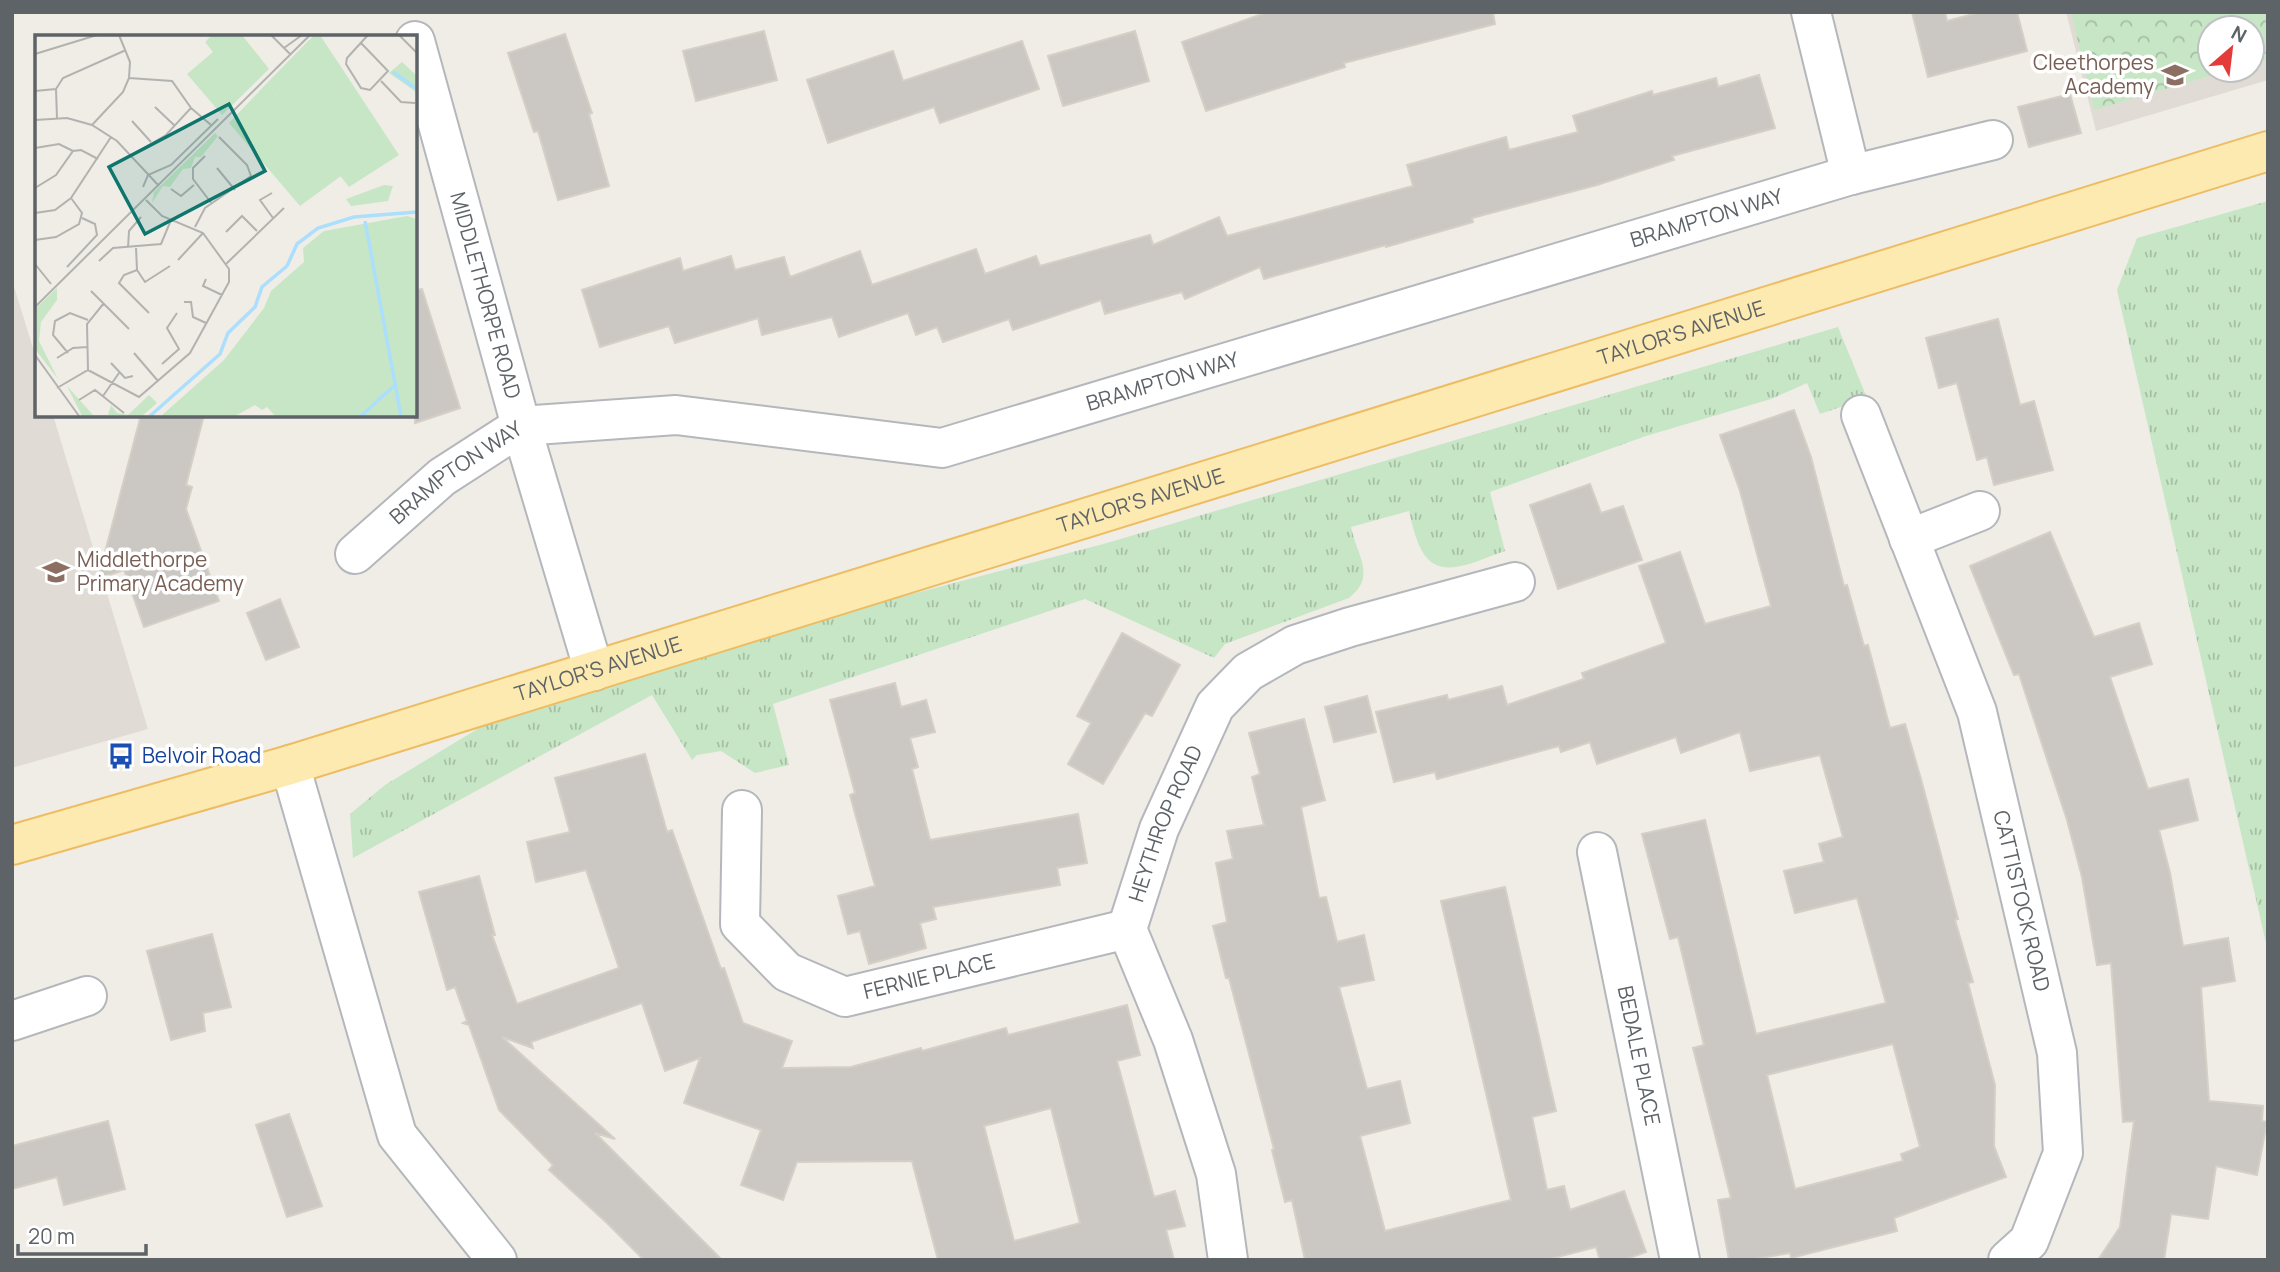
<svg xmlns="http://www.w3.org/2000/svg" width="2280" height="1272" viewBox="0 0 2280 1272" font-family="Manrope,sans-serif">
  <defs>
    <pattern id="grass-tufts" width="24" height="20" patternUnits="userSpaceOnUse" patternTransform="scale(1.75)"><rect width="24" height="20" fill="#c7e6c5"/><path d="M3 7l-1-3M5 7V3M7 7l1-3M15 17l-1-3M17 17v-4M19 17l1-3" fill="none" stroke="#a5bea4"/></pattern>
    <pattern id="park-crowns" width="20" height="18" patternUnits="userSpaceOnUse" patternTransform="scale(1.75)"><rect width="20" height="18" fill="#c7e6c5"/><path d="M2 6a3 3 0 1 1 6 0M12 15a3 3 0 1 1 6 0" fill="none" stroke="#a5bea4"/></pattern>
  </defs>
  <rect width="100%" height="100%" fill="#f0ede7"/>
  <path fill="#e0dcd5" fill-rule="evenodd" d="M2066,12H2268V80L2096,131ZM2210,28H2252V70H2210Z
    M12,280L37,361V415H53L148,729L12,768Z"/>
  <path fill="url(#grass-tufts)" d="M2268,201V952L2117,290L2137,238Z
    M1838,327L1867,398L1820,414L1807,383L1771,399L1646,436L1490,492L1505,551C1477,560 1438,584 1421,549C1415,538 1412,523 1409,511L1351,527C1357,556 1377,576 1349,598L1225,644L1214,658L1085,599L773,704L789,765L755,773L721,751L697,755L692,760L652,695L353,858L350,814L385,785L479,728L679,655L1107,543Z"/>
  <path fill="url(#park-crowns)" d="M2071,12H2268V59L2252,64V28H2210V70H2230L2094,110Z"/>
  <path fill="#cbc8c3" stroke="#d5cfc5" stroke-width="2" fill-rule="evenodd" d="M1268,12H1493L1495,24L1344,63L1345,67L1206,111L1182,42Z
    M1912,12H1945L1947,21L1981,12H2017L2027,51L1928,77Z
    M764,31L777,80L696,101L683,51Z
    M1135,31L1149,81L1063,106L1048,56Z
    M565,34L592,113L589,114L609,186L558,200L538,131L534,132L508,53Z
    M1022,41L1039,89L940,123L934,107L828,143L807,80L893,51L903,81Z
    M1759,75L1775,128L1672,156L1674,160L1597,185L1472,218L1473,222L1386,247V245L1264,279L1260,267L1185,299L1182,292L1105,314L1101,300L1013,330L1009,319L943,342L937,327L916,335L908,313L839,337L832,317L762,335L758,318L675,343L669,326L600,347L582,290L680,258L683,271L731,256L735,270L784,257L790,277L860,251L872,285L976,249L985,274L1036,256L1040,266L1150,235L1153,245L1219,217L1227,236L1413,186L1407,165L1506,137L1509,150L1578,132L1573,116L1652,91L1653,95L1716,78L1718,87Z
    M2070,94L2081,133L2029,147L2018,107Z
    M422,289L460,408L415,423V290Z
    M1998,319L2020,405L2034,401L2053,470L1994,485L1987,457L1977,460L1957,383L1939,388L1926,338Z
    M1794,410L1811,457L1844,586L1847,585L1864,646L1868,645L1890,728L1905,724L1921,779L1958,919L1955,920L1973,982L1968,983L1995,1085L1994,1146L2006,1177L1894,1218L1897,1231L1791,1258L1790,1253L1748,1260H1729L1718,1200L1731,1198L1693,1048L1704,1045L1678,937L1670,939L1642,834L1705,820L1756,1034L1886,1003L1857,898L1795,913L1784,871L1824,862L1819,844L1843,837L1820,755L1750,771L1740,732L1681,753L1676,737L1597,764L1590,742L1561,752L1559,746L1437,779L1435,772L1394,782L1376,712L1447,695L1448,700L1502,686L1507,705L1584,679L1582,673L1666,643L1639,566L1680,552L1705,624L1771,606L1740,491L1720,435ZM1893,1044L1920,1147L1901,1154L1903,1161L1795,1189L1767,1075Z
    M141,415H204L186,485L192,487L186,509L219,601L144,627L124,570L98,579Z
    M1590,484L1601,513L1623,506L1642,560L1558,589L1530,505Z
    M2050,532L2094,637L2139,623L2152,664L2110,677L2148,789L2188,779L2198,820L2159,830L2170,873L2183,946L2228,938L2235,981L2201,987L2209,1101L2263,1106L2262,1121L2267,1122L2257,1175L2216,1166L2208,1219L2171,1214L2164,1260H2098L2120,1227L2134,1121L2123,1122L2111,963L2097,965L2082,877L2067,820L2019,674L2014,675L1970,566Z
    M280,599L299,647L266,660L247,613Z
    M1122,633L1180,665L1152,716L1145,713L1103,784L1068,764L1091,723L1077,716Z
    M895,683L901,707L926,700L935,732L910,738L918,767L912,769L930,840L1078,814L1087,863L1057,868L1060,885L933,907L936,919L920,923L926,948L869,964L860,931L848,934L838,896L875,886L850,795L855,793L830,700Z
    M1367,696L1376,732L1334,742L1325,707Z
    M1304,719L1325,800L1301,807L1319,898L1326,897L1337,942L1364,935L1374,980L1339,987L1367,1089L1400,1081L1410,1123L1360,1136L1385,1231L1511,1200L1441,901L1505,887L1556,1111L1532,1117L1547,1190L1564,1186L1570,1210L1624,1191L1646,1252L1624,1260H1600L1596,1247L1546,1260H1305L1292,1200L1285,1202L1272,1150L1274,1149L1229,978H1226L1213,926L1227,922L1216,863L1233,859L1227,831L1264,825L1252,777L1260,774L1249,733Z
    M645,754L667,832L672,830L721,969L724,968L743,1023L792,1041L782,1068L851,1067L921,1048L922,1051L1006,1028L1008,1035L1127,1005L1140,1055L1117,1061L1154,1197L1175,1191L1185,1226L1166,1230L1174,1260H938L912,1161L797,1162L783,1200L741,1185L761,1130L684,1103L700,1058L665,1071L642,1003L531,1042L533,1048L502,1037L615,1139L595,1133L722,1260H644L607,1223L549,1170L553,1165L499,1110L469,1025L463,1023L467,1021L455,987L447,990L419,892L479,876L495,935H492L517,1004L619,968L586,870L536,882L527,842L570,832L555,778ZM1051,1108L1080,1223L1014,1241L984,1126Z
    M212,934L231,1007L203,1013L205,1031L171,1040L147,951Z
    M289,1114L322,1206L287,1217L256,1125Z
    M108,1121L125,1189L64,1205L57,1177L12,1189V1146Z"/>
  <g fill="none" stroke-linecap="round" stroke-linejoin="round">
    <g stroke="#b4b7bb" stroke-width="42">
      <g id="minor">
        <path d="M1811,12L1851,175"/>
        <path id="s1" d="M415,41L521,426L594,671"/>
        <path id="s2" d="M1861,415L1977,712L2057,1053L2063,1153L2029,1241L2008,1260"/>
        <path d="M1909,539L1980,511"/>
        <path id="s3" d="M355,554L442,477L521,426L676,415L942,448L1851,175L1993,140"/>
        <path d="M290,765L397,1135L497,1260"/>
        <path id="s4" d="M742,810L740,924L787,972L845,997L1127,929"/>
        <path id="s5" d="M1597,852L1680,1260"/>
        <path d="M12,1021L87,996"/>
        <path id="s6" d="M1228,1260L1216,1174L1173,1040L1127,929L1159,829L1215,706L1248,672L1295,645L1350,627L1515,582"/>
      </g>
    </g>
    <g stroke="#edbc63" stroke-width="42">
      <g id="primary">
        <path id="s7" d="M12,845L290,765L2268,151"/>
      </g>
    </g>
    <use href="#minor" stroke="#fff" stroke-width="38"/>
    <use href="#primary" stroke="#fceab0" stroke-width="38"/>
  </g>
  <defs>
    <g id="school-bare" transform="scale(2.1)"><path d="M0-5L7-2L0 1L-7-2ZM-4 1L0 2.5L4 1V4Q0 6-4 4Z" fill="#8d6e63" stroke="#fff" stroke-width="2.5" paint-order="stroke"/></g>
    <g id="bus-bare" transform="scale(2.1)"><path d="M-5-6H5V4H4V6H2V4H-2V6H-4V4H-5ZM-3.5-4V0h7V-4ZM-3.5 1.2v1.5H-2V1.2ZM2 1.2v1.5H3.5V1.2Z" fill="#1a4fb4" stroke="#fff" stroke-width="2.5" paint-order="stroke"/></g>
  </defs>
  <g fill-rule="evenodd">
    <use href="#school-bare" x="2175" y="75"/>
    <use href="#school-bare" x="56" y="572"/>
    <use href="#bus-bare" x="121" y="756"/>
  </g>
  <g text-anchor="middle" stroke-width="7" stroke-linejoin="round" paint-order="stroke">
    <g font-size="21" fill="#785e54" stroke="#fff" text-anchor="end">
      <text x="2154" y="70">Cleethorpes<tspan x="2154" dy="24">Academy</tspan></text>
      <text x="77" y="567" text-anchor="start">Middlethorpe<tspan x="77" dy="24">Primary Academy</tspan></text>
    </g>
    <g font-size="21" fill="#5e6367" stroke="#fff">
      <text dy="7" stroke="none"><textPath href="#s3" startOffset="1432">BRAMPTON WAY</textPath></text>
      <text dy="7" stroke="none"><textPath href="#s1" startOffset="264">MIDDLETHORPE ROAD</textPath></text>
      <text dy="7" stroke="none"><textPath href="#s7" startOffset="1746">TAYLOR'S AVENUE</textPath></text>
      <text dy="7" stroke="none"><textPath href="#s3" startOffset="864">BRAMPTON WAY</textPath></text>
      <text dy="7" stroke="none"><textPath href="#s3" startOffset="130">BRAMPTON WAY</textPath></text>
      <text dy="7" stroke="none"><textPath href="#s7" startOffset="1180">TAYLOR'S AVENUE</textPath></text>
      <text dy="7" stroke="none"><textPath href="#s7" startOffset="612">TAYLOR'S AVENUE</textPath></text>
      <text dy="7" stroke="none"><textPath href="#s6" startOffset="460">HEYTHROP ROAD</textPath></text>
      <text dy="7" stroke="none"><textPath href="#s2" startOffset="513">CATTISTOCK ROAD</textPath></text>
      <text dy="7" stroke="none"><textPath href="#s4" startOffset="331">FERNIE PLACE</textPath></text>
      <text dy="7" stroke="none"><textPath href="#s5" startOffset="208">BEDALE PLACE</textPath></text>
    </g>
    <g font-size="21" fill="#164399" stroke="#fff" text-anchor="start">
      <text x="142" y="763">Belvoir Road</text>
    </g>
  </g>
  <g transform="translate(35 35)">
    <rect width="382" height="382" fill="#f0ede7"/>
    <path d="M367,27L381,40V57L354,38ZM232,48L306,141L265,171L194,88ZM180,98L183,101L166,122H160L156,133L148,134L135,152L128,151L117,168L119,157ZM32,351L58,380H73L76,370L82,378L94,380L47,381Z" fill="#c7e6c5"/>
    <path d="M22,253V265L6,287L4,306L23,344L0,314V274ZM114,360L122,368L107,381H92Z" fill="#c7e6c5"/>
    <path d="M177,0H207L234,34L187,80L152,39L178,17L170,7ZM279,0H285L364,120L314,152L232,48ZM372,181L382,184L381,381H240L232,372L227,375L220,370L200,381H126L189,325L229,273L236,256L269,227L268,213L289,196Z" fill="#c7e6c5"/>
    <path d="M297,32L313,56L299,69L282,44ZM349,150L358,151L353,166L316,171L311,164Z" fill="#c7e6c5"/>
    <path fill="none" stroke="#abdffc" stroke-width="3.5" d="M358,37L382,54M330,186L366,381M115,381L185,319L193,298L220,272L227,252L252,231L262,209L283,193L319,182L382,177M326,381L359,351"/>
    <path fill="none" stroke="#b2b2b0" stroke-width="2" d="M236,0L255,19M364,0L382,18M326,8L353,36L335,55L326,53L311,29L312,23L333,0M249,13L267,0M0,19L62,0M94,43L137,46L156,73L131,100L95,121M346,46L366,67L380,68M0,56L21,54M120,72L140,91M156,73L176,90M22,83L21,54L28,43L91,15M0,85L32,83L57,90L82,106L124,151M97,86L116,107M57,90L88,57L94,43L95,27L84,0M0,113L24,109L38,116M170,121L158,133V144L177,169M182,133L200,155M108,152L113,140L136,130L183,84M0,153L21,140L38,116L46,115L63,124M136,154L146,161L159,150M237,158L225,165L238,183M0,178L20,175L36,163L76,102M160,192L170,173L216,141L212,130L184,102M191,197L207,181L222,196M0,205L21,202L44,189L47,178L36,163M93,213L94,196L106,182M101,213L102,235L110,247L135,231M143,225L168,198M64,226L78,213L126,209L136,185M0,229L16,249M191,229L249,173M32,232L62,200L60,189L47,183M102,235L89,240L84,248L114,278M171,244L168,251L187,260M56,256L94,294M149,267H156L158,282L171,288M0,272L275,0M33,318L18,300L20,286L35,278L53,285M99,318L123,346M0,320L44,381M22,323L38,313L52,312M76,328L90,343L98,341M127,329L144,314L132,293L142,278M53,335L52,289L69,268M22,353L53,335L104,362L155,318L194,247V234L168,198L127,181L111,165M68,361L84,338M44,365L60,355L89,378"/>
    <path fill="#0f766e" fill-opacity="0.15" stroke="#0f766e" stroke-width="3.5" d="M194,69L230,136L110,199L74,132Z"/>
    <rect width="382" height="382" fill="none" stroke="#5e6367" stroke-width="3.5"/>
  </g>
  <rect width="2280" height="1272" fill="none" stroke="#5e6367" stroke-width="28"/>
  <g transform="translate(2231 49) rotate(28)"><circle r="33" fill="#ffffff" stroke="#bfc1c2" stroke-width="2"/>
  <path d="M0-5L12 26L0 18L-12 26Z" fill="#e43a39"/>
  <text y="-10" font-size="19" font-weight="bold" text-anchor="middle" fill="#5e6367">N</text>
  </g>
  <path d="M18 1244v10h128v-10" fill="none" stroke="#5e6367" stroke-width="3.5"/>
  <text x="28" y="1244" font-size="21" fill="#5e6367" stroke="#ffffff" stroke-width="5" paint-order="stroke">20 m</text>
</svg>
